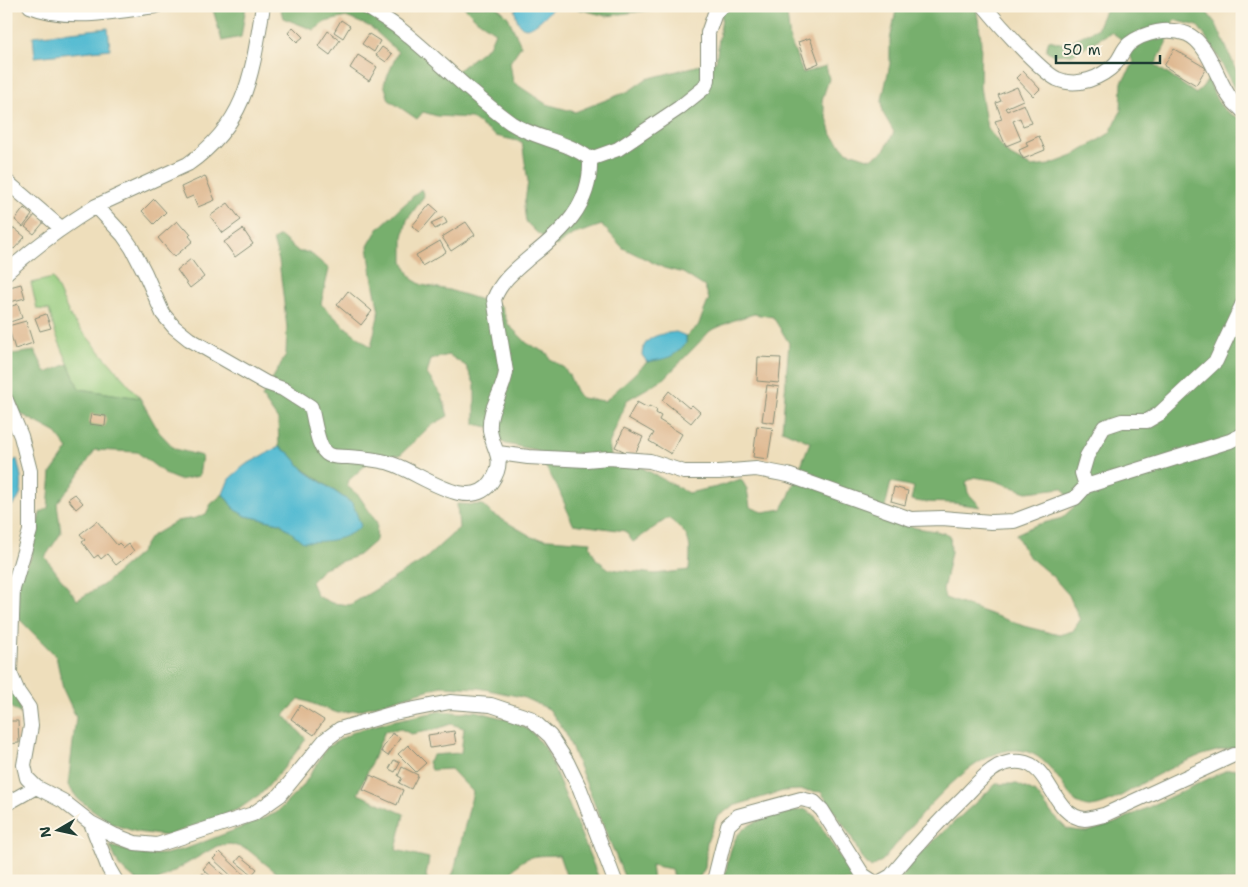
<svg xmlns="http://www.w3.org/2000/svg" width="1248" height="887" viewBox="0 0 1248 887" font-family="'Shantell Sans',sans-serif">
  <rect width="100%" height="100%" fill="#fcf5e5"/>
  <filter id="ink" filterUnits="userSpaceOnUse"><feTurbulence type="fractalNoise" baseFrequency=".02" numOctaves="2"/><feDisplacementMap in="SourceGraphic" scale="10" xChannelSelector="R" yChannelSelector="G"/><feConvolveMatrix kernelMatrix="1 2 1 2 8 2 1 2 1" color-interpolation-filters="sRGB"/></filter>
  <filter id="wash" filterUnits="userSpaceOnUse"><feTurbulence type="fractalNoise" baseFrequency=".0096" numOctaves="4" result="noise"/><feDisplacementMap in="SourceGraphic" scale="20" xChannelSelector="R" yChannelSelector="G"/><feGaussianBlur stdDeviation="1.12" result="paint"/><feColorMatrix in="noise" values="0 0 0 0 0 0 0 0 0 0 0 0 0 0 0 0 0 1.4 0 .05"/><feComposite in="paint" operator="in"/></filter>
  <g filter="url(#wash)">
    <rect width="100%" height="100%" fill="#eedebb"/>
    <path fill="#94cb7e" stroke="#5a8459" d="M53,278L71,318L140,398L79,389L55,332L49,310L37,309L31,283Z"/>
    <path fill="#77af6d" stroke="#4b7650" fill-rule="evenodd" d="M212,6H246L241,37L222,41Z
      M283,6H349L390,26L448,78L489,46L495,32L476,19L464,7L495,6L501,10L508,17L521,46L510,62L513,82L546,104L575,112L629,91L646,79L716,61L722,17L711,6H786L790,40L803,73L826,66L829,79L822,100L832,135L846,151L871,159L884,151L894,132L883,113L882,100L890,64V40L897,6H972L977,12L981,39L980,87L987,128L1009,155L1031,167L1049,165L1073,156L1110,133L1121,111L1122,82L1134,63L1120,38L1111,32L1073,54L1053,55L1046,50L1049,40L1064,44L1097,29L1107,6H1202L1216,24L1238,74L1242,77V97L1237,94L1214,49L1198,26L1174,20L1165,46L1155,65L1196,94L1209,79C1215,99 1220,112 1242,119V747C1209,749 1175,765 1146,781C1130,790 1110,805 1091,807C1075,808 1067,790 1059,779C1051,768 1041,756 1028,752C978,735 911,828 883,860L871,868L861,857L851,836L821,792L799,790L783,791L733,806L717,817L707,842L705,868L698,880L675,881L671,869L651,865L653,881H626L566,734L549,709L522,697L479,688L441,686L360,710L338,713L300,699L284,715L306,739L284,768L263,792L239,809L167,836L137,832L112,824L78,799L68,785L76,717L63,689L56,656L18,618H6V581L26,566L31,558L40,513L48,508L51,473L68,449L55,432L21,414L6,381V335L12,354L35,351L46,373L68,364L79,389L140,398L159,432L175,449L202,456L199,476L179,480L167,475L137,452L95,450L72,485L57,503L61,533L45,557L77,600L103,585L140,553L150,537L177,521L196,518L206,514L211,504L223,494L235,510L246,516L280,523L303,541L353,504L301,467L289,453L279,447L278,420L262,397L286,355L287,328L279,261L273,240L280,236L299,252H309L329,269L321,304L344,326L371,347L379,312L372,276L368,246L378,229L421,189L424,196L407,220L403,237V262L412,279L422,285L449,290L501,306L508,324L528,344L547,353L550,359L564,368L569,375L576,391L581,398L605,401L647,362L656,360L686,343V336L698,326L709,299L705,287L683,273L664,268L623,248L602,225L572,235L556,246L536,232L526,222L524,207L528,182L522,142L496,136L471,118L437,116L423,112L417,119L389,100L384,84L398,52L371,27L346,17L325,22L314,30L283,18L281,10ZM754,314L773,317L789,343L782,430L810,442L789,496L782,509L763,512L750,507L747,489L741,479L717,487L688,493L639,466L613,467L609,444L627,400L665,378L710,331L734,320ZM449,355L466,366L475,385V424L498,429V440L506,444L536,450L559,490L573,524L625,531L633,542L668,518C692,535 691,543 689,570L655,574L609,569L596,559L590,546L591,542L534,538L491,513L483,505L457,504L459,528L424,560L350,605L332,603L317,596L311,582L323,568L359,555L376,540L377,523L359,496L347,486L349,480L378,454L400,455L430,426L448,416L442,396L427,374L431,359ZM974,477L993,480L1027,492L1062,488L1075,506L1062,518L1036,525L1016,534L1027,555L1052,576L1069,595L1080,620L1073,631L1059,635L1027,627L945,598L943,590L951,552L950,535L936,531L916,528L883,516L891,482L914,487L911,500L922,502L953,503L981,507L968,493L966,482Z
      M573,6H679L606,16L575,8Z
      M6,679L17,698L21,714L6,704Z
      M442,711L461,713L476,711L513,721L531,731L547,751L600,881H568L559,855C530,856 522,854 506,881H449L454,871L473,792L451,769L431,770L428,762L433,755L461,753L464,728L451,724L433,730L411,734L401,729L385,731L358,794L404,814L396,850L429,858L426,876L429,881H287L247,849L230,844L217,846L157,881H137L119,866L110,846L144,855L166,854L188,848L248,825L276,813L303,786L327,747L355,731L391,721Z
      M1242,768V881H898L916,857L996,784H1017L1036,793L1052,814L1067,829L1087,832L1115,823L1227,770Z
      M804,809L814,815L855,881H724C727,866 729,849 737,836C749,818 785,814 804,809Z"/>
    <path fill="#54bbd2" stroke="#3a7c83" d="M519,6H555C541,20 520,45 515,10Z
      M108,28L110,49L35,57L33,36Z
      M676,332L686,336V343C672,359 668,358 647,362L642,355C643,336 660,334 676,332Z
      M279,447L289,453L305,471L353,504L361,526C343,542 326,541 303,542L280,523L246,516L235,510L223,494L229,479L245,465Z
      M17,459C21,476 28,498 8,508L6,506V466Z"/>
    <g id="blocks">
      <path fill="#dfb992" d="M341,20L350,26L343,38L334,32Z
        M293,27L303,37L297,42L288,33Z
        M328,31L340,40L330,55L318,46Z
        M369,34L380,41L374,52L362,44Z
        M810,38L819,63L807,68L798,42Z
        M382,47L392,54L386,62L376,55Z
        M1174,49L1206,68L1196,85L1164,66Z
        M358,55L377,67L369,81L350,68Z
        M1023,71L1040,89L1033,96L1016,78Z
        M1017,87L1023,100L1005,108L1007,111L1024,104L1032,123L1023,126L1020,118L1013,121L1021,140L1006,146L995,121L1002,119L996,103L1001,101L998,95Z
        M1039,136L1045,150L1023,159L1019,150L1028,146L1026,142Z
        M205,176L215,200L198,207L193,196L186,199L181,187Z
        M154,199L166,212L154,224L142,211Z
        M228,203L241,220L223,233L210,216Z
        M430,204L438,211L420,232L412,226Z
        M24,208L32,215L23,227L15,220Z
        M35,215L44,222L34,234L25,227Z
        M444,217L447,223L435,229L431,223Z
        M177,221L184,229L186,228L191,234L189,236L193,241L174,257L158,238Z
        M466,222L475,235L451,251L442,237Z
        M14,228L25,237L14,249L6,243V237Z
        M243,229L253,244L235,257L224,242Z
        M440,241L446,252L422,266L416,255Z
        M191,259L204,277L190,288L177,270Z
        M21,284L25,298L10,302L6,288Z
        M348,291L372,311L361,325L337,305Z
        M18,304L22,318L10,322L6,308Z
        M46,314L51,328L40,331L35,318Z
        M26,321L33,343L15,349L8,326Z
        M758,357L781,358L779,383L757,381Z
        M767,385L779,387L774,423L762,421Z
        M669,391L689,408L692,405L700,412L691,423L662,400Z
        M637,402L648,408L649,406L657,410L656,413L661,416L659,420L682,434L671,454L649,441L654,433L628,418Z
        M91,414L106,416L105,426L89,424Z
        M757,426L773,428L768,459L753,457Z
        M624,428L643,437L634,456L615,447Z
        M894,487L908,491L905,505L891,501Z
        M75,494L83,503L76,509L68,499Z
        M97,521L117,545L119,543L124,548L129,544L134,551L116,565L107,554L101,559L98,555L94,558L82,542L85,540L80,534Z
        M300,705L324,720L314,735L291,719Z
        M6,721H18L19,743L6,744Z
        M454,731L456,744L430,748L428,735Z
        M392,733L400,738L388,756L381,751Z
        M408,745L426,763L416,772L398,754Z
        M394,760L400,763L395,772L389,769Z
        M402,767L418,775L411,789L399,783L402,778L398,776Z
        M370,775L403,790L397,805L363,790Z
        M220,852L251,881H237L213,859Z
        M241,856L257,869L252,875L236,862Z
        M209,862L230,881H216L203,869Z
        M203,873L212,881H197Z"/>
    </g>
  </g>
  <g filter="url(#ink)">
    <use href="#blocks" fill-opacity="0" stroke="#868e78" stroke-width="1"/>
    <g fill="none" stroke-linecap="round" stroke-linejoin="round">
      <g stroke="#868e78" stroke-width="16">
        <path id="minor" d="M30,6C69,22 116,11 156,6
          M984,6C998,23 1039,70 1057,79C1077,88 1102,78 1116,63C1121,57 1123,49 1129,44C1144,32 1169,27 1187,34C1209,43 1217,81 1231,99C1234,103 1238,106 1242,110
          M590,159L618,149L679,108L704,88L708,80V33L715,13L723,6
          M6,181L61,228
          M96,206L123,235L132,248L145,273L163,314L174,327L189,339L266,383L283,389L311,407C315,420 317,450 329,455C334,457 343,457 348,457C361,458 374,459 386,462C415,468 469,517 492,481C507,459 492,449 490,430C488,409 503,393 506,372L494,299C501,281 515,270 529,258C562,232 592,205 590,159C568,141 535,139 511,123C471,95 438,59 400,29C390,21 377,14 365,6
          M6,273C35,246 62,227 96,206L188,164C248,122 252,73 263,6
          M6,400L21,436L30,471V531L13,589L10,673L18,692L29,708L31,726L24,765L27,778L36,787
          M498,453L528,457L586,460L609,458L650,461L684,472H719L756,469L788,475L911,519L942,518L991,522L1014,521L1075,498L1086,486L1230,441L1242,435
          M1086,486L1082,473L1087,456L1104,427L1122,421H1147L1159,414L1216,361L1242,305
          M6,804L36,787L63,801L91,823L114,835L135,843L157,845L253,814L280,795L325,740L340,729L394,713L450,702L491,705L530,718L550,736L567,762L580,789L615,881
          M91,823L109,869L116,881
          M714,881L728,825L738,816L801,799L814,802L822,810L863,875L872,881
          M882,881L891,876C914,848 938,822 964,797C973,788 982,777 992,770C1000,764 1011,761 1021,762C1051,765 1052,816 1085,819C1091,819 1098,816 1104,815L1234,755H1242"/>
      </g>
      <use href="#minor" stroke="#fff" stroke-width="14"/>
    </g>
  </g>
  <rect width="1248" height="887" fill="none" stroke="#fcf5e5" stroke-width="25"/>
  <g transform="translate(58 830) rotate(261)" stroke="#fcf5e5" stroke-width="4" paint-order="stroke">
  <path d="M0-4L9 19L0 12L-9 19Z" fill="#1f3d34"/>
  <text y="-8" font-size="14" font-weight="bold" text-anchor="middle" fill="#1f3d34">N</text>
  </g>
  <path d="M1056 55v8h104v-8" fill="none" stroke="#1f3d34" stroke-width="2.5"/>
  <text x="1063" y="55" font-size="15" fill="#1f3d34" stroke="#fcf5e5" stroke-width="4" paint-order="stroke">50 m</text>
</svg>
